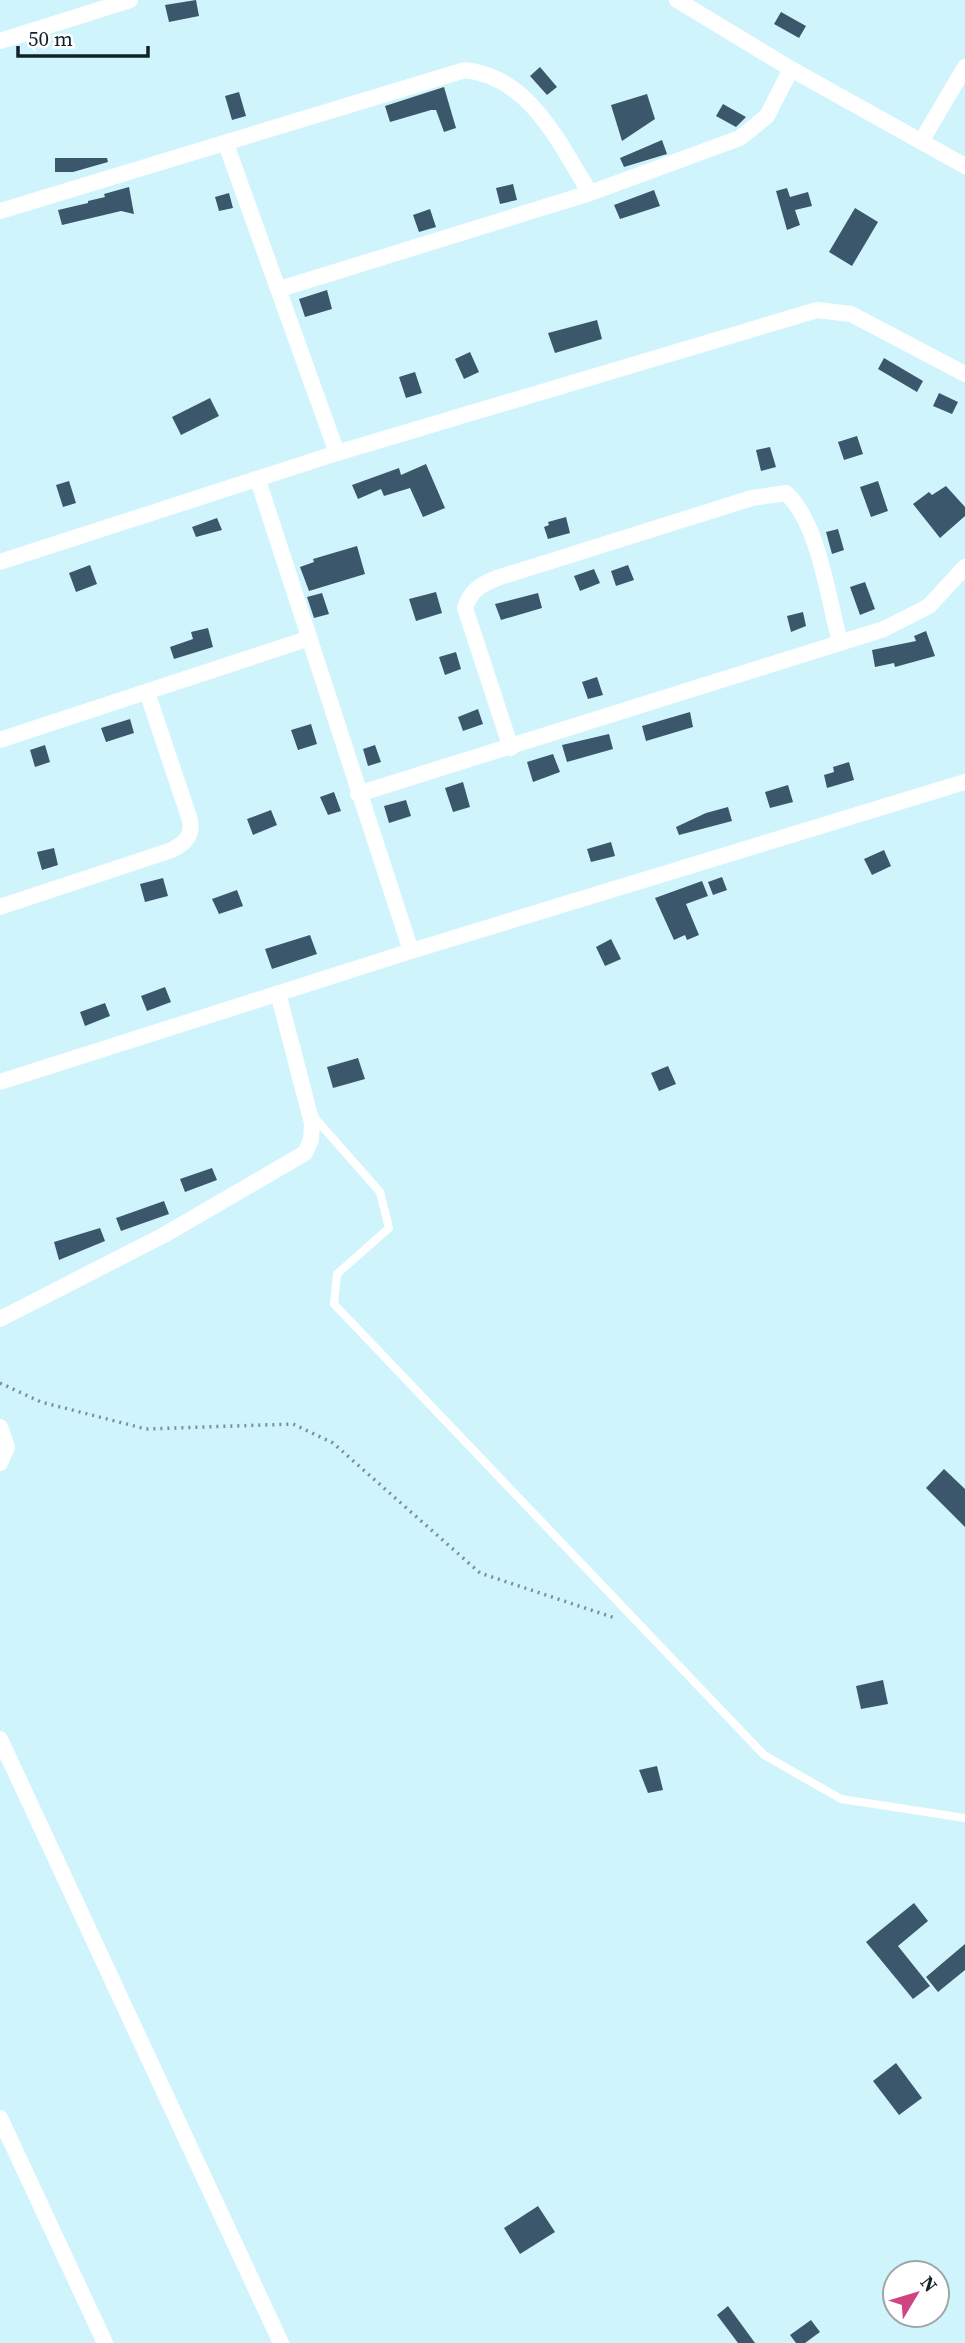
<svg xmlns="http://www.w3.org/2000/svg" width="965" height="2343" viewBox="0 0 965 2343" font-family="'Source Serif 4',serif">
  <rect width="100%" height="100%" fill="#d0f4fc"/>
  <path fill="#3b576c" d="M196,0L199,16L169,22L165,5Z
    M781,12L806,26L799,38L774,24Z
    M540,67L557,87L547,95L530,76Z
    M444,87L456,128L444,132L436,110H431L390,122L385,106Z
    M239,92L246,116L232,120L225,96Z
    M647,94L655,119L622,141L611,105Z
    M723,104L746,117L736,127L716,116Z
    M662,140L667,154L624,167L620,158Z
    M55,158H107L108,162L73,172H55Z
    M513,184L517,200L500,204L496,188Z
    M129,187L134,214L121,211L62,225L58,210L88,203V201L105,197L104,194Z
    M787,188L790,197L808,192L812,206L795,210L800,225L787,230L776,191Z
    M654,190L660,206L620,219L614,205Z
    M229,193L233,208L219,211L215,197Z
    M855,208L878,222L852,266L829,252Z
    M430,209L436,227L419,232L413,215Z
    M327,290L332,309L305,317L299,299Z
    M597,320L602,339L555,353L548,333Z
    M470,352L479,372L464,379L455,359Z
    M884,358L923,381L917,392L878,369Z
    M415,372L422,393L406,398L399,377Z
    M939,393L958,402L952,414L933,406Z
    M210,398L219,416L181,435L172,417Z
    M857,436L863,454L844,460L838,442Z
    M770,447L776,467L761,471L756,450Z
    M426,464L445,508L423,517L410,488L384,496L381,489L358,499L352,485L399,468L401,475Z
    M69,481L76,503L63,507L56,485Z
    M878,481L888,511L871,517L860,487Z
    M946,486L965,507V516L940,538L913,504L929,492L932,495Z
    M566,517L570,533L548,539L544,527L549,525L548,522Z
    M217,518L222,530L196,537L192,527Z
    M838,529L844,550L832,554L826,532Z
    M357,546L365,574L309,591L300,567L314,562L313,559Z
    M90,565L97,584L76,592L69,573Z
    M628,565L634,580L616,586L611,571Z
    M594,569L600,583L580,591L574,576Z
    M865,582L875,609L860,615L850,587Z
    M436,592L442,613L416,621L409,599Z
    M322,593L329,614L314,618L307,597Z
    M538,593L542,608L501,620L495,604Z
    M803,612L806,626L791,632L787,616Z
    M208,628L213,647L174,659L170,647L193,639L191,632Z
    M926,631L935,656L895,667L894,663L875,667L872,650L916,641L914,636Z
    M456,652L461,669L445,675L439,657Z
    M597,677L603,695L588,699L582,682Z
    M478,709L483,724L463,731L458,717Z
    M690,712L693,727L646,741L642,726Z
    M130,719L134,733L106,742L101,728Z
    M311,724L317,744L298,750L291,730Z
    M609,734L613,749L567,762L562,745Z
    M45,745L50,762L35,767L30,750Z
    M375,745L381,762L368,766L363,749Z
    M553,754L560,772L533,782L527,762Z
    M849,762L854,780L827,788L824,775L834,772L833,767Z
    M463,782L470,807L453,812L445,788Z
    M788,785L793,802L770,808L765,792Z
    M334,792L341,811L328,815L320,797Z
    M406,800L411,816L389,823L384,806Z
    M728,807L732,821L679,835L676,827L706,813Z
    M271,810L277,825L253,835L247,819Z
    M611,842L615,856L591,862L587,849Z
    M54,848L58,865L42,870L37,852Z
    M884,850L891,866L872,875L864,859Z
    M722,877L727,890L713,895L708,882Z
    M163,878L168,896L145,902L140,884Z
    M702,881L708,896L686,904L699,935L687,940L685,935L674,940L655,898Z
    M237,890L243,906L219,914L212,899Z
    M310,935L317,954L272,969L265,949Z
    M611,939L621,959L605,966L596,947Z
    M165,987L171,1002L147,1011L141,996Z
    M105,1003L110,1016L85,1026L80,1012Z
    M358,1058L365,1079L333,1088L327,1067Z
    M668,1066L676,1084L659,1091L651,1073Z
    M212,1168L217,1180L185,1192L180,1179Z
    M164,1201L169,1214L121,1231L116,1218Z
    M100,1228L105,1241L59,1260L54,1242Z
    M944,1469L965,1489V1527L926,1488Z
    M883,1680L888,1704L861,1709L856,1686Z
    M657,1766L663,1790L648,1793L639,1770Z
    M914,1903L928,1921L898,1946L930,1986L913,1999L866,1942Z
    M965,1944V1970L938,1992L926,1977Z
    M896,2063L922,2098L899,2115L873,2081Z
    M538,2206L555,2232L520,2254L504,2228Z
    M728,2306L755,2343H738L717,2315Z
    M811,2320L820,2332L805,2343H796L790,2335Z"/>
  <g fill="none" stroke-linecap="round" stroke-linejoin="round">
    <path stroke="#769097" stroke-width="3.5" stroke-dasharray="2 5" stroke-linecap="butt" d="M0,1383L41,1402L146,1429L293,1424L333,1443L480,1573L615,1618"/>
    <path stroke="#fff" stroke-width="8" d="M314,1117L380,1192L389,1228L337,1274L334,1304L764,1755L841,1799L965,1818"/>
    <path stroke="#fff" stroke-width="16" d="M677,0L791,69L965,166
      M0,41L130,0
      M922,140L965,67
      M226,144L337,453
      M0,211L465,70C530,77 559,143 590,193
      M280,289L590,193L740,138L767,116L791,69
      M258,480L411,951
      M0,562L337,453L817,310L851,314L965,374
      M0,740L307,639
      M511,748L465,608C471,590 480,585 497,578L752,498L786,493C819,523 828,599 840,642
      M358,794L884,629L929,606L965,567
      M0,907L172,850C185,843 193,836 190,820L147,692
      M0,1082L411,951L965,782
      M0,1319L164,1235L305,1153L311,1140L312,1123L278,993
      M0,1427L7,1447L0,1463
      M0,1739L281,2343
      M0,2118L105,2343"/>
  </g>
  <g transform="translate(916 2294) rotate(52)"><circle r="33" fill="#ffffff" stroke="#a0a7a9" stroke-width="2"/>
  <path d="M0-5L12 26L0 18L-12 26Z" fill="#ce4581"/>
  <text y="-10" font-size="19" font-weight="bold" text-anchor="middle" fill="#122327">N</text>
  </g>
  <path d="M18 46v10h130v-10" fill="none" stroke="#122327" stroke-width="3.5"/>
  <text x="28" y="46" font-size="21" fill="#122327" stroke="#ffffff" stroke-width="5" paint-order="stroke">50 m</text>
</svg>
